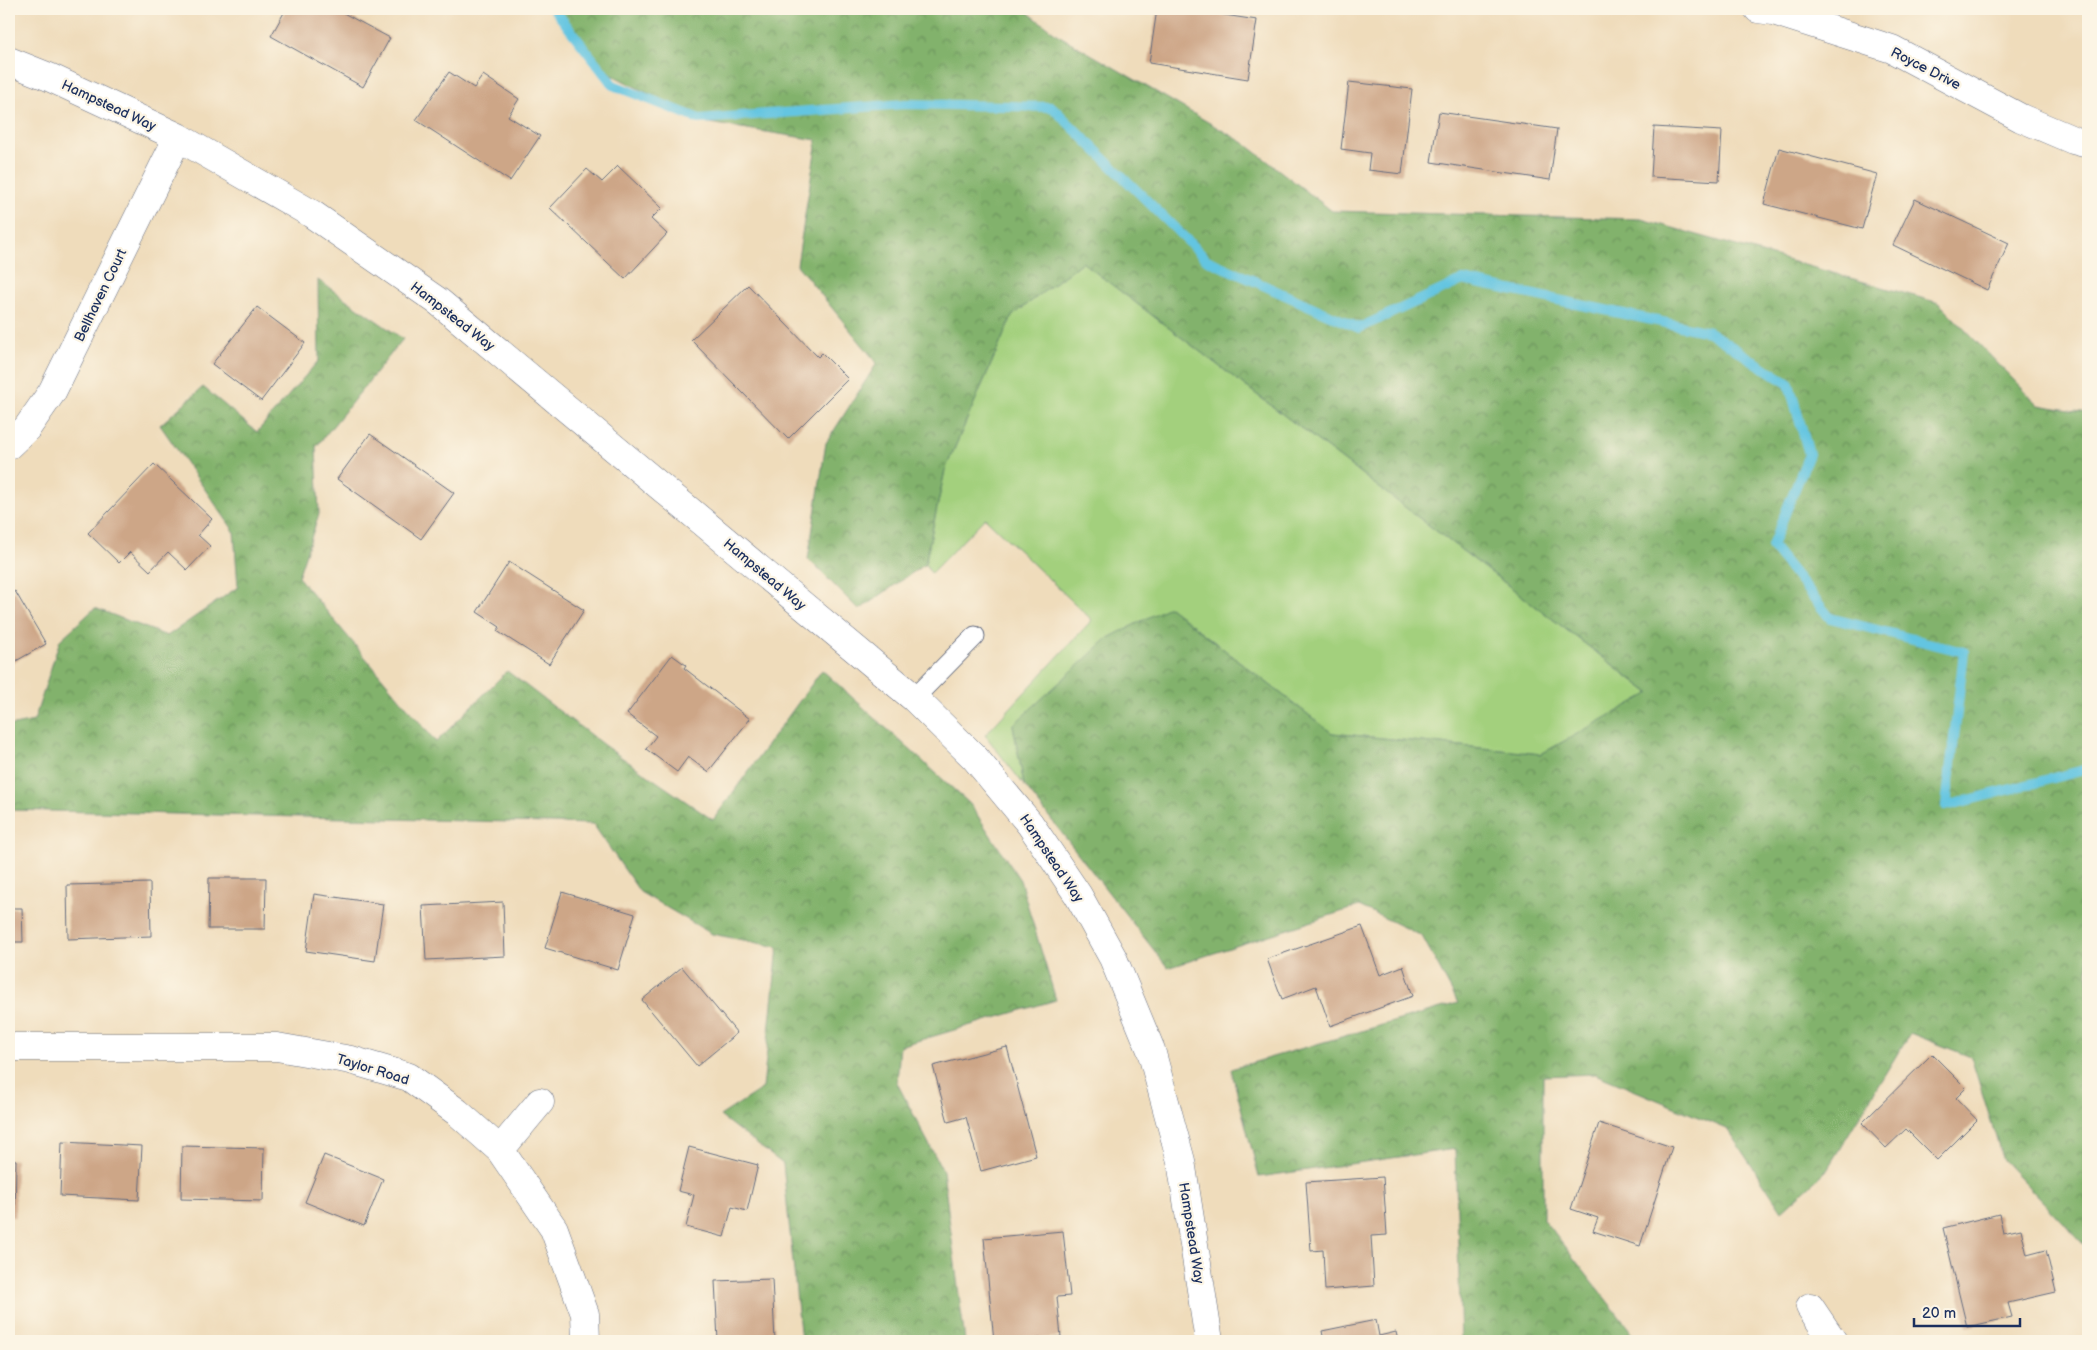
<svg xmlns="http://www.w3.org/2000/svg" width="2097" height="1350" viewBox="0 0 2097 1350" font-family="'Balsamiq Sans',sans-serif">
  <defs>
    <pattern id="forest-crowns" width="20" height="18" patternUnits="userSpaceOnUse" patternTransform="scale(1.25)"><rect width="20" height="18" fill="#82b26c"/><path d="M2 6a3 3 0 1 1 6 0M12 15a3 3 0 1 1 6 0" fill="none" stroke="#6a915c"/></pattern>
  </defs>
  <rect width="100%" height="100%" fill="#fcf5e5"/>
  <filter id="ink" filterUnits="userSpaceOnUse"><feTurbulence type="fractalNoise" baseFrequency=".02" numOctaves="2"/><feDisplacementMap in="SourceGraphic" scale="10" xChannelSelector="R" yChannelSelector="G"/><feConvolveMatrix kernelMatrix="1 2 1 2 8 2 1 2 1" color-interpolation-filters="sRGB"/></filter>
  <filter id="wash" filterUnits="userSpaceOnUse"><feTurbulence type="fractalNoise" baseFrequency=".0096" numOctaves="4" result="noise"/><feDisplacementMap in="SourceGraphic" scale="20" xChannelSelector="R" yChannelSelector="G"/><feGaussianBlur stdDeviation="1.12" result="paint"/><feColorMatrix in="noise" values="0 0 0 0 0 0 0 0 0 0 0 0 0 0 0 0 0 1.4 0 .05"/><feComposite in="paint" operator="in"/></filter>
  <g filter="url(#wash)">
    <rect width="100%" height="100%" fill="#efdcbb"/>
    <path fill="#a3d07d" stroke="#5f806e" d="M1082,262L1651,694L1541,754L1332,733L1169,607L1013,725L1024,785L985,735L1092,620L985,518L931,573L925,564L945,470L1012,316Z"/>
    <path fill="url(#forest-crowns)" stroke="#4e7065" d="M550,9H1023L1058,35L1244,143L1332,211L1641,219L1939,303L2038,405L2088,413V1249L2003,1160L1971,1057L1910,1033L1826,1171L1782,1211L1727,1129L1595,1074L1543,1076V1219L1633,1334L1629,1341H1461L1455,1149L1259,1177L1231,1069L1458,1003L1422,936L1359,906L1168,968L1024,785L1013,725L1108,638L1169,607L1332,733L1541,754L1650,693L1082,262L1012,316L945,470L925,564L859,610L808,559L826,443L877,363L797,265L817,140L703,122L593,65Z
      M318,280L403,339L316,447L319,514L298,577L436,742L507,671L605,746L713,820L822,670L970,804L1020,880L1056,1000L900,1046L897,1083L943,1171L965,1341H801L783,1164L720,1116L763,1088L778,947L712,934L640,892L593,824L9,810V726L34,721L60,640L95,608L167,636L238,587L234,531L160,425L203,387L257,432L319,360Z"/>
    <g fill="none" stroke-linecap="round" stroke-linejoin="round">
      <path stroke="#63c5e1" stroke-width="10" d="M554,9L613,85L699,119L905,104L1052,107L1207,260L1359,328L1463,280L1709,332L1789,384L1809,454L1772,546L1830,618L1964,652L1946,806L2088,769"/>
    </g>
    <g id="blocks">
      <path fill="#cda687" d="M286,9H336L390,38L363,87L271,36Z
        M1157,9H1185L1257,20L1248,79L1149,63Z
        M449,72L474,88L483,75L519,99L508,116L540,136L510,181L416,120Z
        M1349,82L1412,89L1402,174L1368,170L1370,153L1341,149Z
        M1439,112L1557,129L1550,180L1431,162Z
        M1654,127L1722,131L1719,181L1651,177Z
        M1779,148L1877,174L1862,229L1764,204Z
        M618,166L662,208L651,219L667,234L625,279L550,208L587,169L602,182Z
        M1915,199L2009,243L1987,290L1893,245Z
        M748,285L818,357L822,353L848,379L788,439L691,340Z
        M257,307L305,343L261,401L212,364Z
        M370,434L454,493L421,539L337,479Z
        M154,464L212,519L198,535L210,546L187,570L168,552L150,571L130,552L119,563L88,533Z
        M509,562L584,610L549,664L497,631L500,627L477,612Z
        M15,591L46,644L9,665V595Z
        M672,655L686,665L684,668L750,719L708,772L688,757L677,772L646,749L656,736L627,714Z
        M209,878H266L265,929H208Z
        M150,883L151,936L68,939L67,885Z
        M562,892L635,914L618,970L545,948Z
        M314,894L383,904L375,961L306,951Z
        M503,902L505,956L426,960L423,906Z
        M9,908H22L23,942H9Z
        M1362,926L1380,975L1403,966L1413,996L1330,1026L1316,986L1282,999L1267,959Z
        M682,967L737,1033L697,1066L642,1000Z
        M1007,1047L1036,1156L981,1171L966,1117L948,1122L933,1066Z
        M1932,1054L1966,1088L1956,1098L1977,1120L1937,1160L1906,1129L1886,1148L1862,1123Z
        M1599,1123L1672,1147L1640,1246L1593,1231L1598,1218L1571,1209Z
        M62,1142L142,1146L139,1200L60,1196Z
        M182,1146L264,1148L263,1201L181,1199Z
        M689,1147L758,1165L747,1211L732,1207L724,1237L686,1227L694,1195L678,1191Z
        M324,1155L383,1179L364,1226L305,1202Z
        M9,1159L16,1160L15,1217H9Z
        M1383,1177L1387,1235L1371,1236L1374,1286L1325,1290L1323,1250L1311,1251L1306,1182Z
        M1999,1214L2003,1233L2021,1229L2027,1255L2046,1250L2056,1292L2008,1303L2012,1317L1967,1327L1943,1228Z
        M1063,1231L1070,1296L1057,1297L1061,1337L994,1341L984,1238Z
        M772,1279L775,1341H718L715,1281Z
        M1376,1320L1379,1336L1396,1332L1398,1341H1324L1322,1331Z"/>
    </g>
  </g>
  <g filter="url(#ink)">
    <use href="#blocks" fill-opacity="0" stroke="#656c7f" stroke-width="1"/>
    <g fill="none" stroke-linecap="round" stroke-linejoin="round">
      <g stroke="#656c7f" stroke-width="21">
        <path id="service" d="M914,698L975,636"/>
      </g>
      <g stroke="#656c7f" stroke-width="29">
        <path id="minor" d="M1758,9L1773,11L1892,49L2021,118L2073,140L2088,144
          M9,61L49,77L178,137L312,214L439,302L914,698L975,758L1030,824L1078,895L1113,958L1151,1050L1181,1161L1209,1341
          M9,445L27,428L52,392L178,137
          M9,1047H277L351,1060L409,1077L457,1112L500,1150L554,1229L585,1314L586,1341
          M500,1150L540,1102
          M1810,1307L1833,1341"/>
      </g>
      <use href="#service" stroke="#fff" stroke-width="19"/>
      <use href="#minor" stroke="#fff" stroke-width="28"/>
    </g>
  </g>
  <g text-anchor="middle" stroke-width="4.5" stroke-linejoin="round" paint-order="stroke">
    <g font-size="14" fill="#1b2f5e" stroke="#fcf5e5">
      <text transform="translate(1926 68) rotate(27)" y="5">Royce Drive</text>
      <text transform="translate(109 105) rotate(25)" y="5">Hampstead Way</text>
      <text transform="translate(100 295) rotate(-64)" y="5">Bellhaven Court</text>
      <text transform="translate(453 316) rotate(38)" y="5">Hampstead Way</text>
      <text transform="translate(765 574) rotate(40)" y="5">Hampstead Way</text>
      <text transform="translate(1052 858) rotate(56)" y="5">Hampstead Way</text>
      <text transform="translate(373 1069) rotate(17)" y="5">Taylor Road</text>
      <text transform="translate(1192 1233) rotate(81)" y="5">Hampstead Way</text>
    </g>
  </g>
  <rect width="2097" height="1350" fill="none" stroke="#fcf5e5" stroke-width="30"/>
  <path d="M1914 1318v8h106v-8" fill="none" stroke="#1b2f5e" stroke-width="2.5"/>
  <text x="1922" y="1318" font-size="15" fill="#1b2f5e" stroke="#fcf5e5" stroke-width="4" paint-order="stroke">20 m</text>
</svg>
